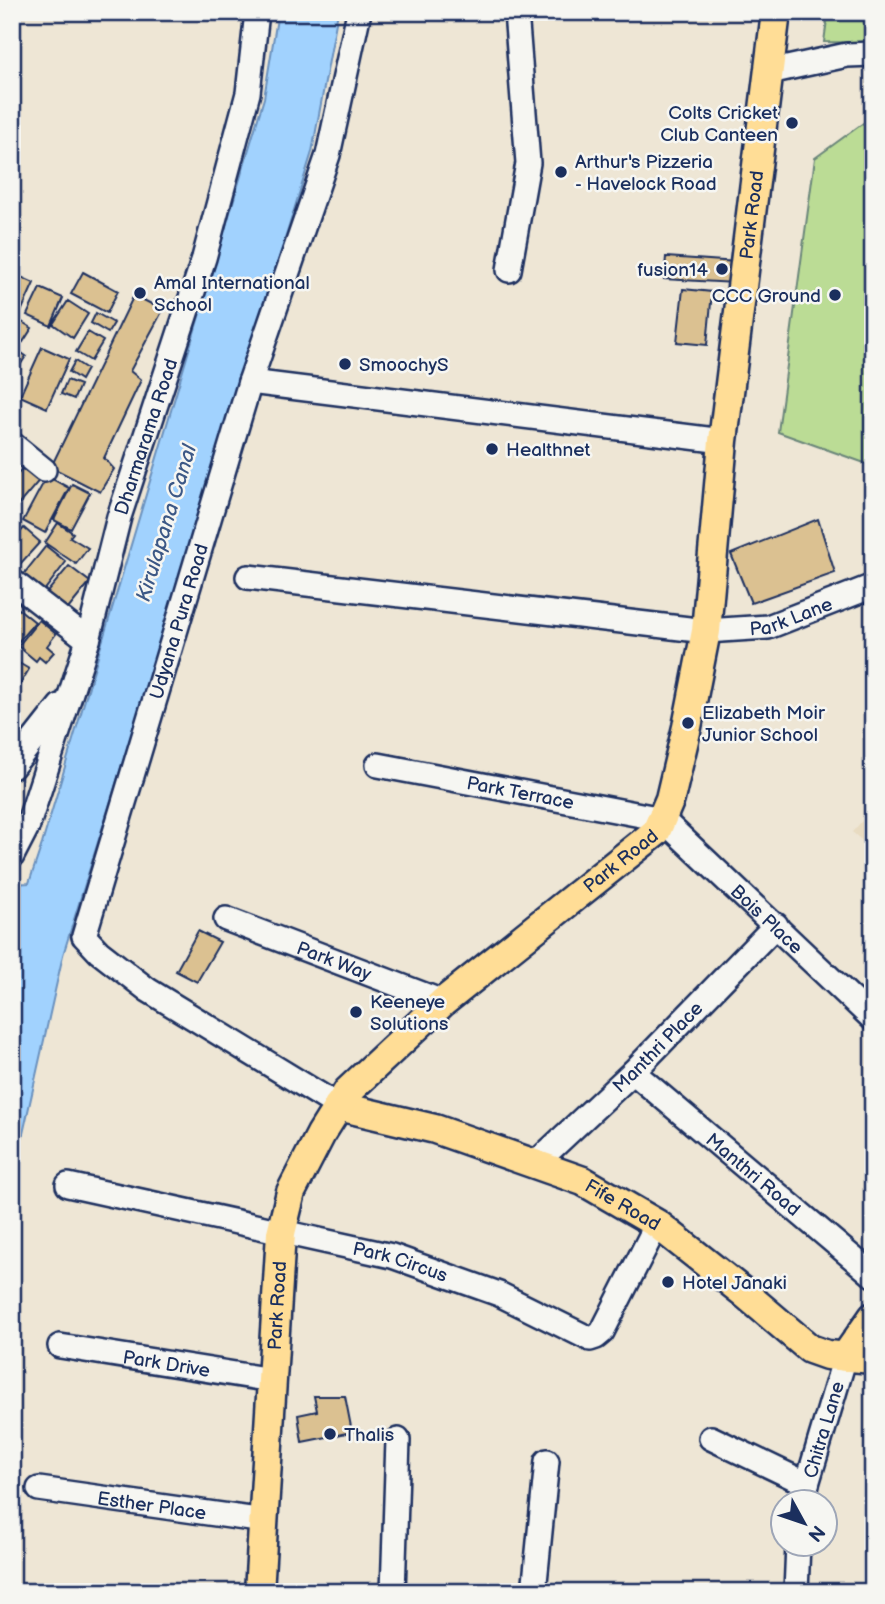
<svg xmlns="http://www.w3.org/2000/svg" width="885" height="1604" viewBox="0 0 885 1604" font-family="'Balsamiq Sans',sans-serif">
  <rect width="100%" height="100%" fill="#eee6d5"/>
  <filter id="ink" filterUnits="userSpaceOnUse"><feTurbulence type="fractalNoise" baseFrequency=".0143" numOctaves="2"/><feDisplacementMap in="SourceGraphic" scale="14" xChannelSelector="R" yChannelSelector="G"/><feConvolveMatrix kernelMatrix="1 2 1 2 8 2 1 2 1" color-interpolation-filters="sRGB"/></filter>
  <g filter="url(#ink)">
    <path fill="#e8dbc1" d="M873,809V850L852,832Z"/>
    <path fill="#bbdc95" stroke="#6b867a" stroke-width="2" d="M828,12H873V43L824,42Z
      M873,116V466L778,432L815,158Z"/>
    <path fill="#a1d2fe" stroke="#6b91be" stroke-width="2" d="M278,12H338L312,152L63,955L12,1183V884L29,883L42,844L264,98Z"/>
    <path fill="#dbc191" stroke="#1b2f5e" stroke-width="2" d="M666,257L737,262L735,283L664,279Z
      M83,272L118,291L107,313L71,294Z
      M12,273L34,283L20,314L12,311Z
      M40,288L63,298L51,326L27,315Z
      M683,289L712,292L707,345L677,342Z
      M134,295L163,310L130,371L141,380L104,458L114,469L100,492L51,467Z
      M68,301L88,314L73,338L53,324Z
      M96,313L114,323L108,333L91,323Z
      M17,319L32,328L23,342L12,335V325Z
      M88,332L103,341L91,361L76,352Z
      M42,347L69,359L47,408L20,396Z
      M16,349L26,356L19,367L12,363V354Z
      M75,361L87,369L81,380L69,372Z
      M67,380L80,385L74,399L61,394Z
      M26,464L42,477L14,510L12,481Z
      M47,476L69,488L45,533L23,521Z
      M72,484L90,493L71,529L54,520Z
      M818,519L835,573L751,603L731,554Z
      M58,523L73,533L70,537L88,548L76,564L45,543Z
      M24,528L40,542L12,573V541Z
      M46,546L66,562L40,596L19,580Z
      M69,566L90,582L64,614L43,597Z
      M19,609L35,622L13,648L12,616Z
      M39,620L56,634L47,646L54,652L45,662L39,657L36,661L18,646Z
      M12,659L29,669L12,698Z
      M198,931L220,942L197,982L176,971Z
      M314,1396H345L352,1432L302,1442L298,1415L317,1411Z"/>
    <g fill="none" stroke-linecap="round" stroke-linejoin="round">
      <g stroke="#1b2f5e" stroke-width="28">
        <g id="minor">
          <path d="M769,72L847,55L873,54"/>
          <path d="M509,270L528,163L516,12"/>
          <path d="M250,382L723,441"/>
          <path d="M12,444L44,470"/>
          <path id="s1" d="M248,577L706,631L768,627L873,586"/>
          <path d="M12,581L88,640"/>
          <path id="s2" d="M378,765L662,819L873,1019"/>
          <path d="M12,767L60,706"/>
          <path id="s3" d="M12,856L28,825L88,640L119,517L204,258L248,93L257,12"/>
          <path id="s4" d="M226,919L443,1002"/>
          <path id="s5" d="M633,1072L873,1275"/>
          <path id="s6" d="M338,1106L148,990L99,952L84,936L250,382L328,155L359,12"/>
          <path id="s7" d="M536,1163L633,1072L776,925"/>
          <path id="s8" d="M68,1185L392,1256L499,1294L590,1339L596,1337L602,1332L657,1224"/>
          <path id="s9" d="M60,1346L272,1380"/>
          <path d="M711,1438L807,1484"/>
          <path id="s10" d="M39,1489L265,1521"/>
          <path id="s11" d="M804,1502L807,1484L845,1357"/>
          <path d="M393,1592L398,1440"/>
          <path d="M534,1592L547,1461"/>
          <path d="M796,1592L798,1544"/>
        </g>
      </g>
      <g stroke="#1b2f5e" stroke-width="33">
        <g id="major">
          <path id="s12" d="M338,1106L435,1129L583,1181L657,1224L743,1292L810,1349L827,1355L873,1359"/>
          <path d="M845,1357L873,1317"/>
          <path id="s13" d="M259,1592L281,1233L291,1192L321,1134L348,1091L443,1002L656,832L670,799L687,727L706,631L723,441L776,12"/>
        </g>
      </g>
      <use href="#minor" stroke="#f6f6f2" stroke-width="23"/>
      <use href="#major" stroke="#ffdd96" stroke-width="28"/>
    </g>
  </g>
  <g fill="#1b2f5e" stroke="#f6f6f2" stroke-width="2.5">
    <circle cx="792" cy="123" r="7"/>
    <circle cx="561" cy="172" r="7"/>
    <circle cx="722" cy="269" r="7"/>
    <circle cx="140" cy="293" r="7"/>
    <circle cx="835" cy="295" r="7"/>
    <circle cx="345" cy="364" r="7"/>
    <circle cx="492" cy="449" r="7"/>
    <circle cx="688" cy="723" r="7"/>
    <circle cx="356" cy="1012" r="7"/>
    <circle cx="668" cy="1282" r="7"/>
    <circle cx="330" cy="1434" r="7"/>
  </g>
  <g text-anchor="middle" stroke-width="5" stroke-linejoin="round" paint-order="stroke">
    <g font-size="19" fill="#1b2f5e" stroke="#f6f6f2" text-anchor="start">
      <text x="778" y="119" text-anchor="end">Colts Cricket<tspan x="778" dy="22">Club Canteen</tspan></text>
      <text x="575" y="168">Arthur's Pizzeria<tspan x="575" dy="22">- Havelock Road</tspan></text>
      <text x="708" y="276" text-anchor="end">fusion14</text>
      <text x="154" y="289">Amal International<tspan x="154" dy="22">School</tspan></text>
      <text x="821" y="302" text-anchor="end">CCC Ground</text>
      <text x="359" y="371">SmoochyS</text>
      <text x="506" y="456">Healthnet</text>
      <text x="702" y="719">Elizabeth Moir<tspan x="702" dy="22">Junior School</tspan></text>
      <text x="370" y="1008">Keeneye<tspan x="370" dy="22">Solutions</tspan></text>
      <text x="682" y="1289">Hotel Janaki</text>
      <text x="344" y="1441">Thalis</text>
    </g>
    <g font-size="19" fill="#1b2f5e" stroke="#f6f6f2">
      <text dy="7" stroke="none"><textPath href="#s13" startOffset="1547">Park Road</textPath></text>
      <text dy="7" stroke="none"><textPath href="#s3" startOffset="441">Dharmarama Road</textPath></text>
      <text dy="7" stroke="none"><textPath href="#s1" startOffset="548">Park Lane</textPath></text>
      <text dy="7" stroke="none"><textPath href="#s6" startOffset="635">Udyana Pura Road</textPath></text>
      <text dy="7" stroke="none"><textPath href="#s2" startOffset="145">Park Terrace</textPath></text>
      <text dy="7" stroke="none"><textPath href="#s13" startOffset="875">Park Road</textPath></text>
      <text dy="7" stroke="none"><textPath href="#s2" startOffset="434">Bois Place</textPath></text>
      <text dy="7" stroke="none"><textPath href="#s4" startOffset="116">Park Way</textPath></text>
      <text dy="7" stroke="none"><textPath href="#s7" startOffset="168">Manthri Place</textPath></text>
      <text dy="7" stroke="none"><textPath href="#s5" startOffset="158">Manthri Road</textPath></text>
      <text dy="7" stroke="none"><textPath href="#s12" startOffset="303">Fife Road</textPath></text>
      <text dy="7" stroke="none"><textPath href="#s8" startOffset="341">Park Circus</textPath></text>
      <text dy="7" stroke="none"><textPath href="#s13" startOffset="287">Park Road</textPath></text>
      <text dy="7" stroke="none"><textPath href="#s9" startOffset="108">Park Drive</textPath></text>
      <text dy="7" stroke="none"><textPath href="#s11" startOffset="75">Chitra Lane</textPath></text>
      <text dy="7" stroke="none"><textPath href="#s10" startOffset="114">Esther Place</textPath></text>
    </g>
    <g font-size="21" font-style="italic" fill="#3c5886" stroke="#f6f6f2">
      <text transform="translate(166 523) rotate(-73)" y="7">Kirulapana Canal</text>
    </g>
  </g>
  <rect width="885" height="1604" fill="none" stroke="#f6f6f2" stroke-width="42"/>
  <rect x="21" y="21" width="843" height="1562" fill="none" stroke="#1b2f5e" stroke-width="2.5" filter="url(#ink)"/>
  <g transform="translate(804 1523) rotate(130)"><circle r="33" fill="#f6f6f2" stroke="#9ea6b7" stroke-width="2"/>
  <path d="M0-5L12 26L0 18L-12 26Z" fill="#1b2f5e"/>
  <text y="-10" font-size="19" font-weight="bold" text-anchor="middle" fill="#1b2f5e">N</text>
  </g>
</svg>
